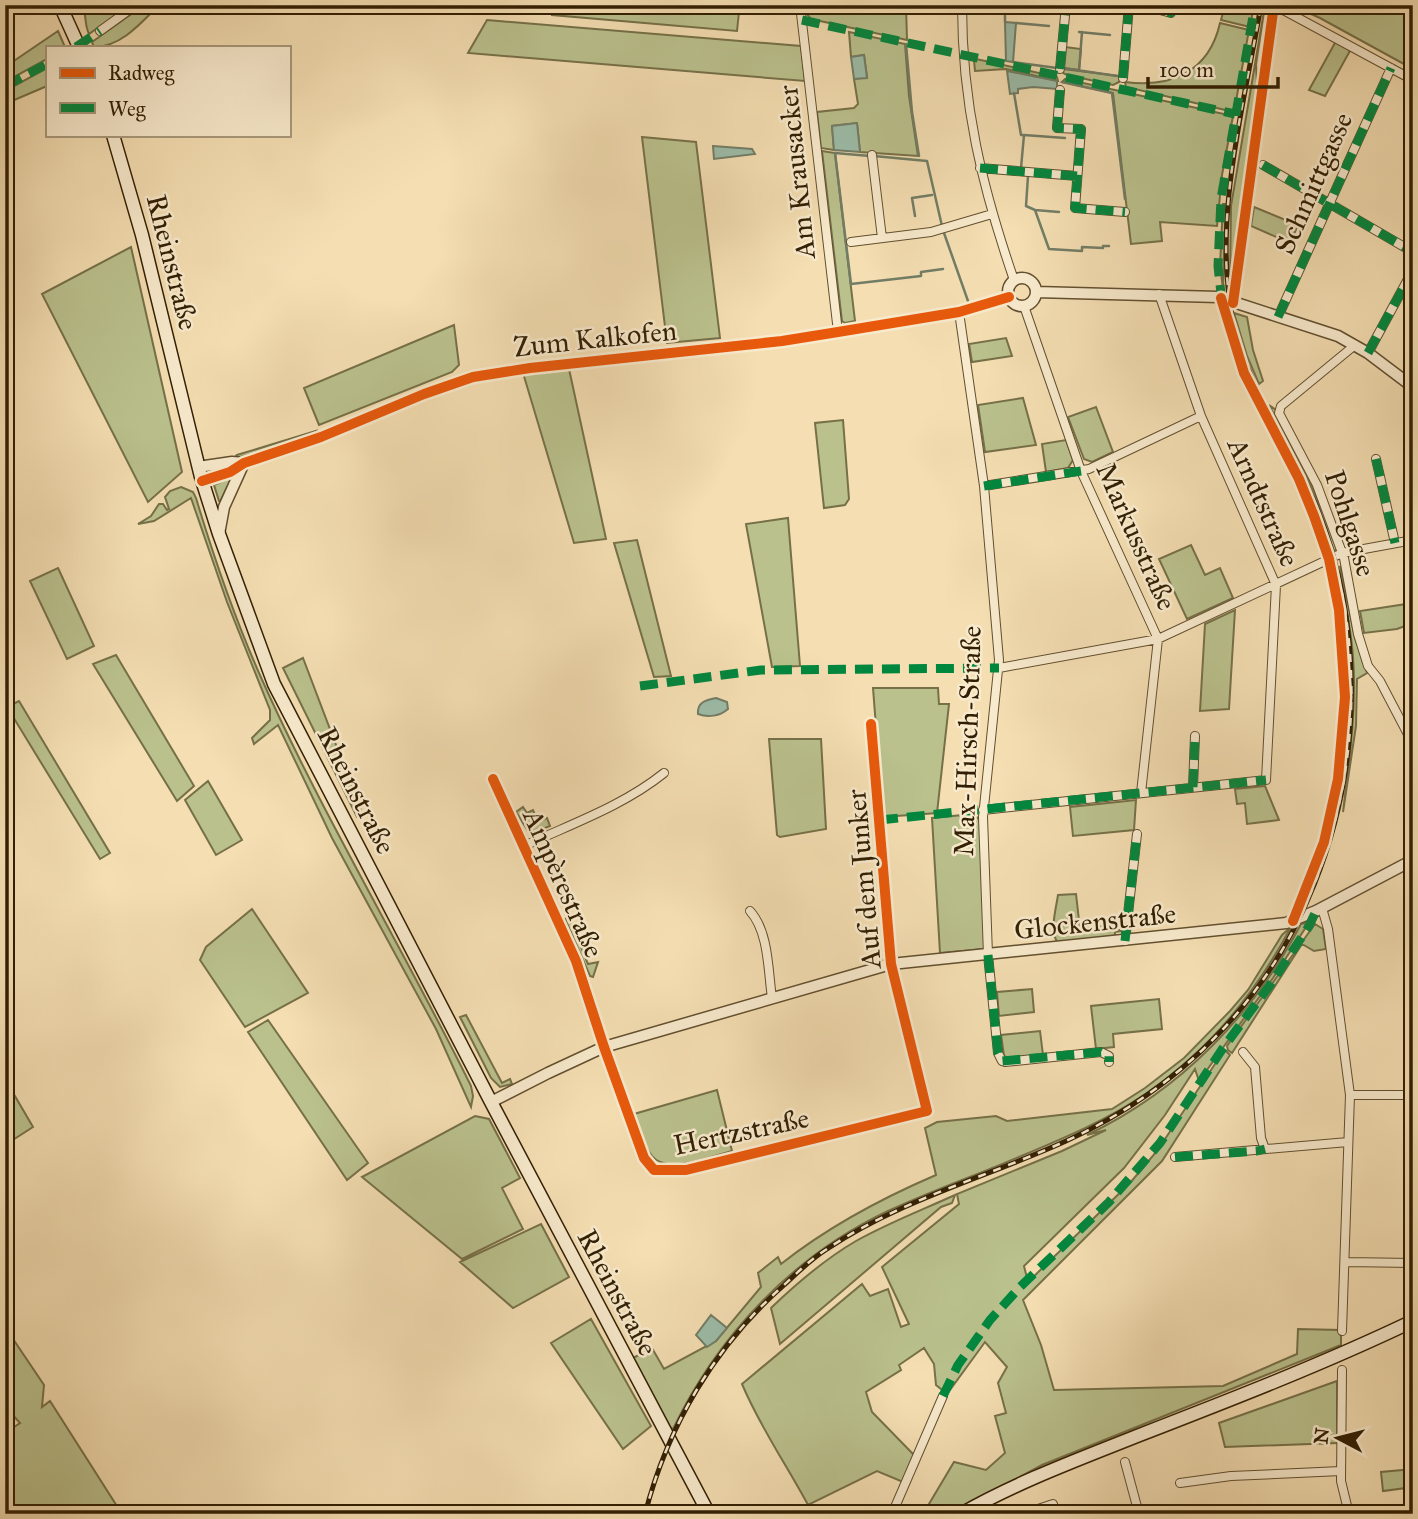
<svg xmlns="http://www.w3.org/2000/svg" width="1418" height="1519" viewBox="0 0 1418 1519" font-family="'IM FELL Great Primer',serif">
  <rect width="100%" height="100%" fill="#f4deb2"/>
  <filter id="stains"><feTurbulence type="fractalNoise" baseFrequency=".00286" numOctaves="4"/><feColorMatrix values="0 0 0 0 .2 0 0 0 0 .09 0 0 0 0 .02 0 0 0 .5 -.17"/></filter>
  <radialGradient id="worn" r=".72"><stop offset=".6" stop-color="#630" stop-opacity="0"/><stop offset="1" stop-color="#630" stop-opacity=".3"/></radialGradient>
  <path fill="#bac18d" stroke="#767048" stroke-width="2" d="M82,5L93,10L104,5H130L89,34C84,24 87,15 82,5Z
    M144,5H159C141,23 121,47 94,47L92,42Z
    M553,5H744L739,12L737,31L552,15Z
    M804,5H906L907,40L811,19L805,12Z
    M1225,5H1254L1250,27L1221,20Z
    M1265,5L1256,64L1257,83L1259,84L1230,279L1231,206Z
    M1291,5H1413V69L1320,18Z
    M487,20L801,46L805,81L468,53Z
    M1220,23L1249,30L1234,112L1126,87L1125,82C1171,88 1209,72 1220,23Z
    M58,31L65,47H47V59L5,82V67Z
    M849,32L905,44L909,96L918,156L860,152L857,123L832,126L834,150L821,148L817,112L854,108L858,104L854,79L867,77L864,55L851,57Z
    M1336,41L1351,49L1325,96L1309,90Z
    M1065,47L1081,49L1079,70L1063,68Z
    M976,59L1057,77L1058,81L1006,69L975,71L974,60Z
    M47,68V86L5,104V91Z
    M1063,69L1120,76L1119,82L1113,85L1067,75L1063,73Z
    M1065,79L1233,116L1222,175L1217,226L1160,222L1162,241L1131,244L1113,93L1062,82Z
    M642,137L696,142L720,338L667,343Z
    M822,151L835,153L855,321L845,323L842,321Z
    M1223,204H1226L1223,288L1220,266Z
    M1254,207L1298,225L1290,243L1251,226Z
    M131,247L182,472L148,502L42,294Z
    M1234,313L1247,317L1253,350L1263,381L1259,384L1247,356Z
    M454,325L459,365L452,372L319,425L304,388Z
    M1006,338L1012,356L972,362L969,344Z
    M569,369L606,539L574,543L523,373Z
    M1023,398L1036,445L985,452L978,405Z
    M1269,405L1276,410L1306,467L1339,549L1334,551L1314,492Z
    M1096,407L1113,452L1092,462L1084,459L1068,417Z
    M843,420L849,499L845,505L824,508L815,423Z
    M316,431L315,433L283,445L233,459L237,455Z
    M1066,440L1073,460L1068,468L1046,472L1042,444Z
    M232,477L220,502L219,501L214,485Z
    M181,487L193,492L196,498C214,558 234,616 259,673C322,815 403,948 471,1086L473,1096L471,1107L436,1029L332,838L278,725L254,744L252,738L270,720V710L227,602L191,498L154,521L138,524L151,516L159,504H163L167,510L169,509L165,497L170,491Z
    M788,518L800,666L772,667L746,524Z
    M637,540L671,676L654,677L614,543Z
    M1191,545L1205,575L1220,568L1233,598L1187,619L1159,559Z
    M1340,566L1355,638L1367,673L1357,679L1356,726L1343,812C1349,760 1357,709 1353,657C1351,626 1343,596 1340,566Z
    M58,568L94,646L67,659L30,581Z
    M1413,603V623L1397,629L1364,633L1360,611Z
    M1235,610L1229,709L1200,711L1205,624Z
    M116,655L194,786L177,801L93,664Z
    M303,658L363,816L357,817L283,668Z
    M873,688H938L939,704H949L937,813L883,817Z
    M19,701L110,853L100,859L7,707Z
    M769,739H821L826,829L780,837L777,835Z
    M208,781L242,840L216,855L185,800Z
    M1265,786L1279,820L1247,824L1245,803L1237,804L1235,789Z
    M1136,800L1134,830L1073,836L1070,807Z
    M523,807L527,813L533,810L538,822L547,818L550,826L533,833L528,831L516,812Z
    M973,814L980,820L985,949L940,953L932,818Z
    M1076,894L1080,929L1117,924V929L1121,931L1115,932V935L1119,936L1058,943C1049,932 1056,909 1058,895Z
    M252,909L308,993L245,1027L200,960L206,947Z
    M575,915L570,919L588,964L598,962L593,977L590,976L565,919Z
    M1305,923L1306,927L1273,978L1199,1081L1195,1069L1165,1115L1124,1168L1024,1266L1028,1282L1130,1183L1157,1151L1223,1052L1226,1051L1230,1055L1162,1161L1023,1300L1041,1345L1054,1390L1223,1386L1297,1354L1298,1329L1341,1330V1345L1042,1465L950,1514H923L954,1462L986,1470L1005,1453L995,1416L1006,1413L998,1383L1007,1367L985,1342L947,1394L936,1385L934,1364L924,1348L899,1365L901,1370L866,1392L872,1412L914,1455L903,1482L877,1471L808,1505C786,1464 760,1427 742,1384L862,1284L870,1296L888,1289L901,1327L909,1324L882,1267L959,1204L957,1194L1062,1151L1106,1130L1087,1135C1181,1090 1253,1015 1301,924Z
    M1315,924L1323,929L1326,949L1314,951L1302,944L1232,1053L1228,1050L1227,1046Z
    M1291,927C1256,993 1209,1050 1147,1093C1100,1125 1047,1145 995,1167C959,1181 922,1195 888,1211C793,1256 718,1335 673,1429L670,1427L633,1358L652,1348L664,1369L716,1341L761,1287L758,1273L778,1257L781,1264C829,1226 880,1199 936,1175L925,1128L937,1122L996,1116L1007,1121L1112,1109L1145,1088L1184,1058L1230,1011L1248,990L1282,935Z
    M1032,989L1034,1012L999,1016L997,992Z
    M1159,999L1162,1029L1113,1034L1114,1047L1096,1049L1091,1006Z
    M466,1015L502,1083L510,1079L512,1084L500,1087L491,1078L460,1017Z
    M268,1020L368,1163L347,1180L248,1032Z
    M1040,1031L1043,1055L1008,1058L1004,1056L1001,1035Z
    M5,1079L33,1127L5,1145Z
    M717,1090L732,1151C712,1156 667,1175 652,1156C643,1146 639,1127 634,1114Z
    M475,1116L489,1119L520,1178L502,1188L523,1229L462,1259L362,1177Z
    M955,1195L952,1203L941,1207L780,1344L771,1308C797,1283 825,1259 856,1241C888,1223 922,1210 955,1195Z
    M541,1224L569,1277L513,1308L460,1262Z
    M591,1319L651,1426L623,1449L551,1343Z
    M5,1327L44,1385L42,1407L50,1401L122,1514H5V1429L8,1431L20,1423L11,1413L5,1418Z
    M1337,1381V1443L1225,1447L1219,1423Z
    M1413,1469V1487L1383,1491L1381,1472Z"/>
  <path fill="#9cbca8" stroke="#727d66" stroke-width="2" d="M1005,22L1016,23L1013,62L1006,61Z
    M864,55L867,78L854,79L851,57Z
    M1007,71L1057,81V89L1033,87L1018,89V93L1010,94Z
    M857,123L860,152L834,150L832,126Z
    M713,146L752,149L755,154L714,159Z
    M716,698L727,702L728,709C720,716 708,718 698,714C697,702 706,700 716,698Z
    M711,1315L727,1328L716,1341L707,1347L696,1335Z"/>
  <g fill="none" stroke-linecap="round" stroke-linejoin="round">
    <path stroke="#727d66" stroke-width="2.5" d="M1005,5V22
      M1016,23L1049,26
      M1079,32L1110,35
      M906,44L912,112L919,156
      M1013,62L1057,68
      M1063,68L1117,76
      M1079,71L1082,32
      M1062,82L1112,93L1125,199
      M1014,93L1021,135H1024L1021,168
      M1024,135L1065,138
      M870,156L835,153L851,284L921,276V272L943,269
      M874,156L927,161L942,226
      M1028,176L1026,206L1035,210L1059,212
      M1035,210L1049,249L1082,251V247L1103,248V246H1109
      M915,216L912,198L932,195
      M944,233L968,301"/>
    <g stroke="#624f2f" stroke-width="10">
      <path id="minor" d="M800,5L838,332
        M962,5C962,104 982,187 1014,280
        M1142,5L1171,13L1173,5
        M1274,5L1413,80
        M100,31L136,5
        M1060,69L1066,5
        M1123,78L1129,5
        M1060,90L1057,128L1081,129L1075,208L1125,212
        M872,155L882,238
        M1263,165L1413,252
        M980,168L1077,176
        M851,242L931,232L992,214
        M1024,306L1081,471L1158,639L1141,793
        M959,312L984,486L999,660L983,817L988,955L998,1053L1002,1061L1005,1062L1101,1052L1109,1056V1062
        M1278,317L1391,68
        M1355,345L1281,406L1279,413L1317,485L1344,558L1358,634L1368,666L1380,681L1413,744
        M1368,353L1413,270
        M1376,459L1395,543
        M984,486L1089,469L1201,416
        M999,668L1158,639L1342,553L1413,540
        M493,779L576,961L604,1047L644,1158L654,1170H686L927,1111L891,964L871,724
        M1193,787L1195,736
        M983,810L1266,780L1276,585L1201,416L1159,294
        M524,846C571,824 623,806 664,773
        M1322,908L1328,929L1350,1095L1342,1331
        M750,911C769,932 768,971 772,998
        M1125,941L1137,834
        M1243,1052L1255,1067L1261,1138L1265,1149
        M1350,1095H1413
        M1175,1157L1348,1142
        M1346,1262L1413,1263
        M1342,1370L1341,1481L1349,1514
        M1125,1462L1139,1514
        M1180,1483L1231,1476L1341,1471
        M892,1514L943,1396
        M1023,1514L1053,1504"/>
    </g>
    <g stroke="#624f2f" stroke-width="13">
      <path id="tertiary" d="M1008 292a14 14 0 1 1 28 0a14 14 0 1 1-28 0Z
        M1036,292L1218,297L1338,336L1368,353L1413,387
        M1233,303L1274,5
        M198,467L232,462L244,463
        M202,481L230,472L244,463L321,437L424,394L473,377L530,368L782,341L838,332L959,312L1009,297
        M219,534L224,507L243,465
        M491,1102L548,1073L604,1047L891,964L1286,923L1316,911L1413,860"/>
    </g>
    <g stroke="#321f03" stroke-width="15">
      <path id="secondary" d="M60,5L79,47
        M113,135L142,235L201,477L219,534L274,684L491,1102L709,1514
        M961,1514C1017,1482 1077,1460 1137,1436C1230,1400 1323,1364 1413,1321"/>
    </g>
    <use href="#minor" stroke="#f8eacd" stroke-width="8"/>
    <use href="#tertiary" stroke="#f8eacd" stroke-width="10"/>
    <use href="#secondary" stroke="#f8eacd" stroke-width="12"/>
    <g stroke="#321f03" stroke-width="5">
      <path id="rail" d="M645,1514C668,1425 715,1346 784,1285C798,1272 811,1259 827,1249C900,1200 987,1177 1066,1141C1180,1089 1268,1001 1314,885C1364,762 1365,614 1310,492C1284,435 1246,382 1233,321C1212,219 1244,106 1261,5"/>
    </g>
    <use href="#rail" stroke="#f8eacd" stroke-width="2.5" stroke-dasharray="8" stroke-linecap="butt"/>
    <path stroke="#00873e" stroke-width="9" stroke-dasharray="18 9" stroke-linecap="butt" d="M1142,5L1171,13L1173,5
      M802,20L1235,114
      M76,47L100,31
      M1060,69L1066,5
      M1123,78L1129,5
      M5,86L47,64
      M1060,90L1057,128L1081,129L1075,208L1125,212
      M1263,165L1413,252
      M980,168L1077,176
      M1222,303L1218,266L1221,199L1255,5
      M1278,317L1391,68
      M1368,353L1413,270
      M1376,459L1395,543
      M984,486L1081,471
      M640,686L761,670L999,668
      M1193,787L1195,736
      M880,820L1266,780
      M1125,941L1137,834
      M988,955L998,1053L1002,1061L1101,1052L1109,1056V1062
      M1175,1157L1257,1151L1265,1149
      M943,1396L958,1365L990,1320L1020,1287L1109,1202L1160,1143L1223,1048L1270,985L1309,926L1316,911"/>
    <g stroke="#f8eacd" stroke-width="15">
      <path id="cycleway" d="M1221,298L1244,373L1299,479L1314,516L1329,559L1339,610L1345,697L1338,779L1324,842L1293,921
        M1233,303L1274,5
        M202,481L230,472L244,463L321,437L424,394L473,377L530,368L782,341L838,332L959,312L1009,297
        M493,779L576,961L604,1047L644,1158L654,1170H686L927,1111L891,964L871,724"/>
    </g>
    <use href="#cycleway" stroke="#e8590c" stroke-width="10"/>
  </g>
  <g text-anchor="middle" stroke-width="5" stroke-linejoin="round" paint-order="stroke">
    <g font-size="28" fill="#321f03" stroke="#f8eacd">
      <text transform="translate(796 172) rotate(-96)" y="10">Am Krausacker</text>
      <text transform="translate(1313 183) rotate(-66)" y="10">Schmittgasse</text>
      <text transform="translate(173 262) rotate(76)" y="10">Rheinstraße</text>
      <text transform="translate(595 338) rotate(-6)" y="10">Zum Kalkofen</text>
      <text transform="translate(1264 502) rotate(66)" y="10">Arndtstraße</text>
      <text transform="translate(1351 523) rotate(72)" y="10">Pohlgasse</text>
      <text transform="translate(1137 536) rotate(66)" y="10">Markusstraße</text>
      <text transform="translate(967 741) rotate(-88)" y="10">Max-Hirsch-Straße</text>
      <text transform="translate(357 790) rotate(63)" y="10">Rheinstraße</text>
      <text transform="translate(863 879) rotate(-95)" y="10">Auf dem Junker</text>
      <text transform="translate(564 883) rotate(66)" y="10">Ampèrestraße</text>
      <text transform="translate(1095 921) rotate(-6)" y="10">Glockenstraße</text>
      <text transform="translate(741 1131) rotate(-12)" y="10">Hertzstraße</text>
      <text transform="translate(618 1292) rotate(62)" y="10">Rheinstraße</text>
    </g>
  </g>
  <rect width="1418" height="1519" fill="none" stroke="#f4deb2" stroke-width="28"/>
  <rect x="7" y="7" width="1404" height="1505" fill="none" stroke="#321f03" stroke-width="3.5"/>
  <rect x="14" y="14" width="1390" height="1491" fill="none" stroke="#321f03" stroke-width="2"/>
  <rect x="46" y="46" width="245" height="91" fill="#f8eacd" stroke="#a9997c" stroke-width="2"/>
  <rect x="60" y="68" width="35" height="10" fill="#e8590c" stroke="#a9997c" stroke-width="2"/>
  <text x="108" y="80" font-size="21" fill="#321f03">Radweg</text>
  <rect x="60" y="103" width="35" height="10" fill="#00873e" stroke="#a9997c" stroke-width="2"/>
  <text x="108" y="116" font-size="21" fill="#321f03">Weg</text>
  <g transform="translate(1338 1438) rotate(277)" stroke="#f8eacd" stroke-width="5" paint-order="stroke">
  <path d="M0-5L12 26L0 18L-12 26Z" fill="#321f03"/>
  <text y="-10" font-size="19" font-weight="bold" text-anchor="middle" fill="#321f03">N</text>
  </g>
  <path d="M1148 77v10h130v-10" fill="none" stroke="#321f03" stroke-width="3.5"/>
  <text x="1159" y="77" font-size="21" fill="#321f03" stroke="#f8eacd" stroke-width="5" paint-order="stroke">100 m</text>
  <rect width="100%" height="100%" filter="url(#stains)"/>
  <rect width="100%" height="100%" fill="url(#worn)"/>
</svg>
